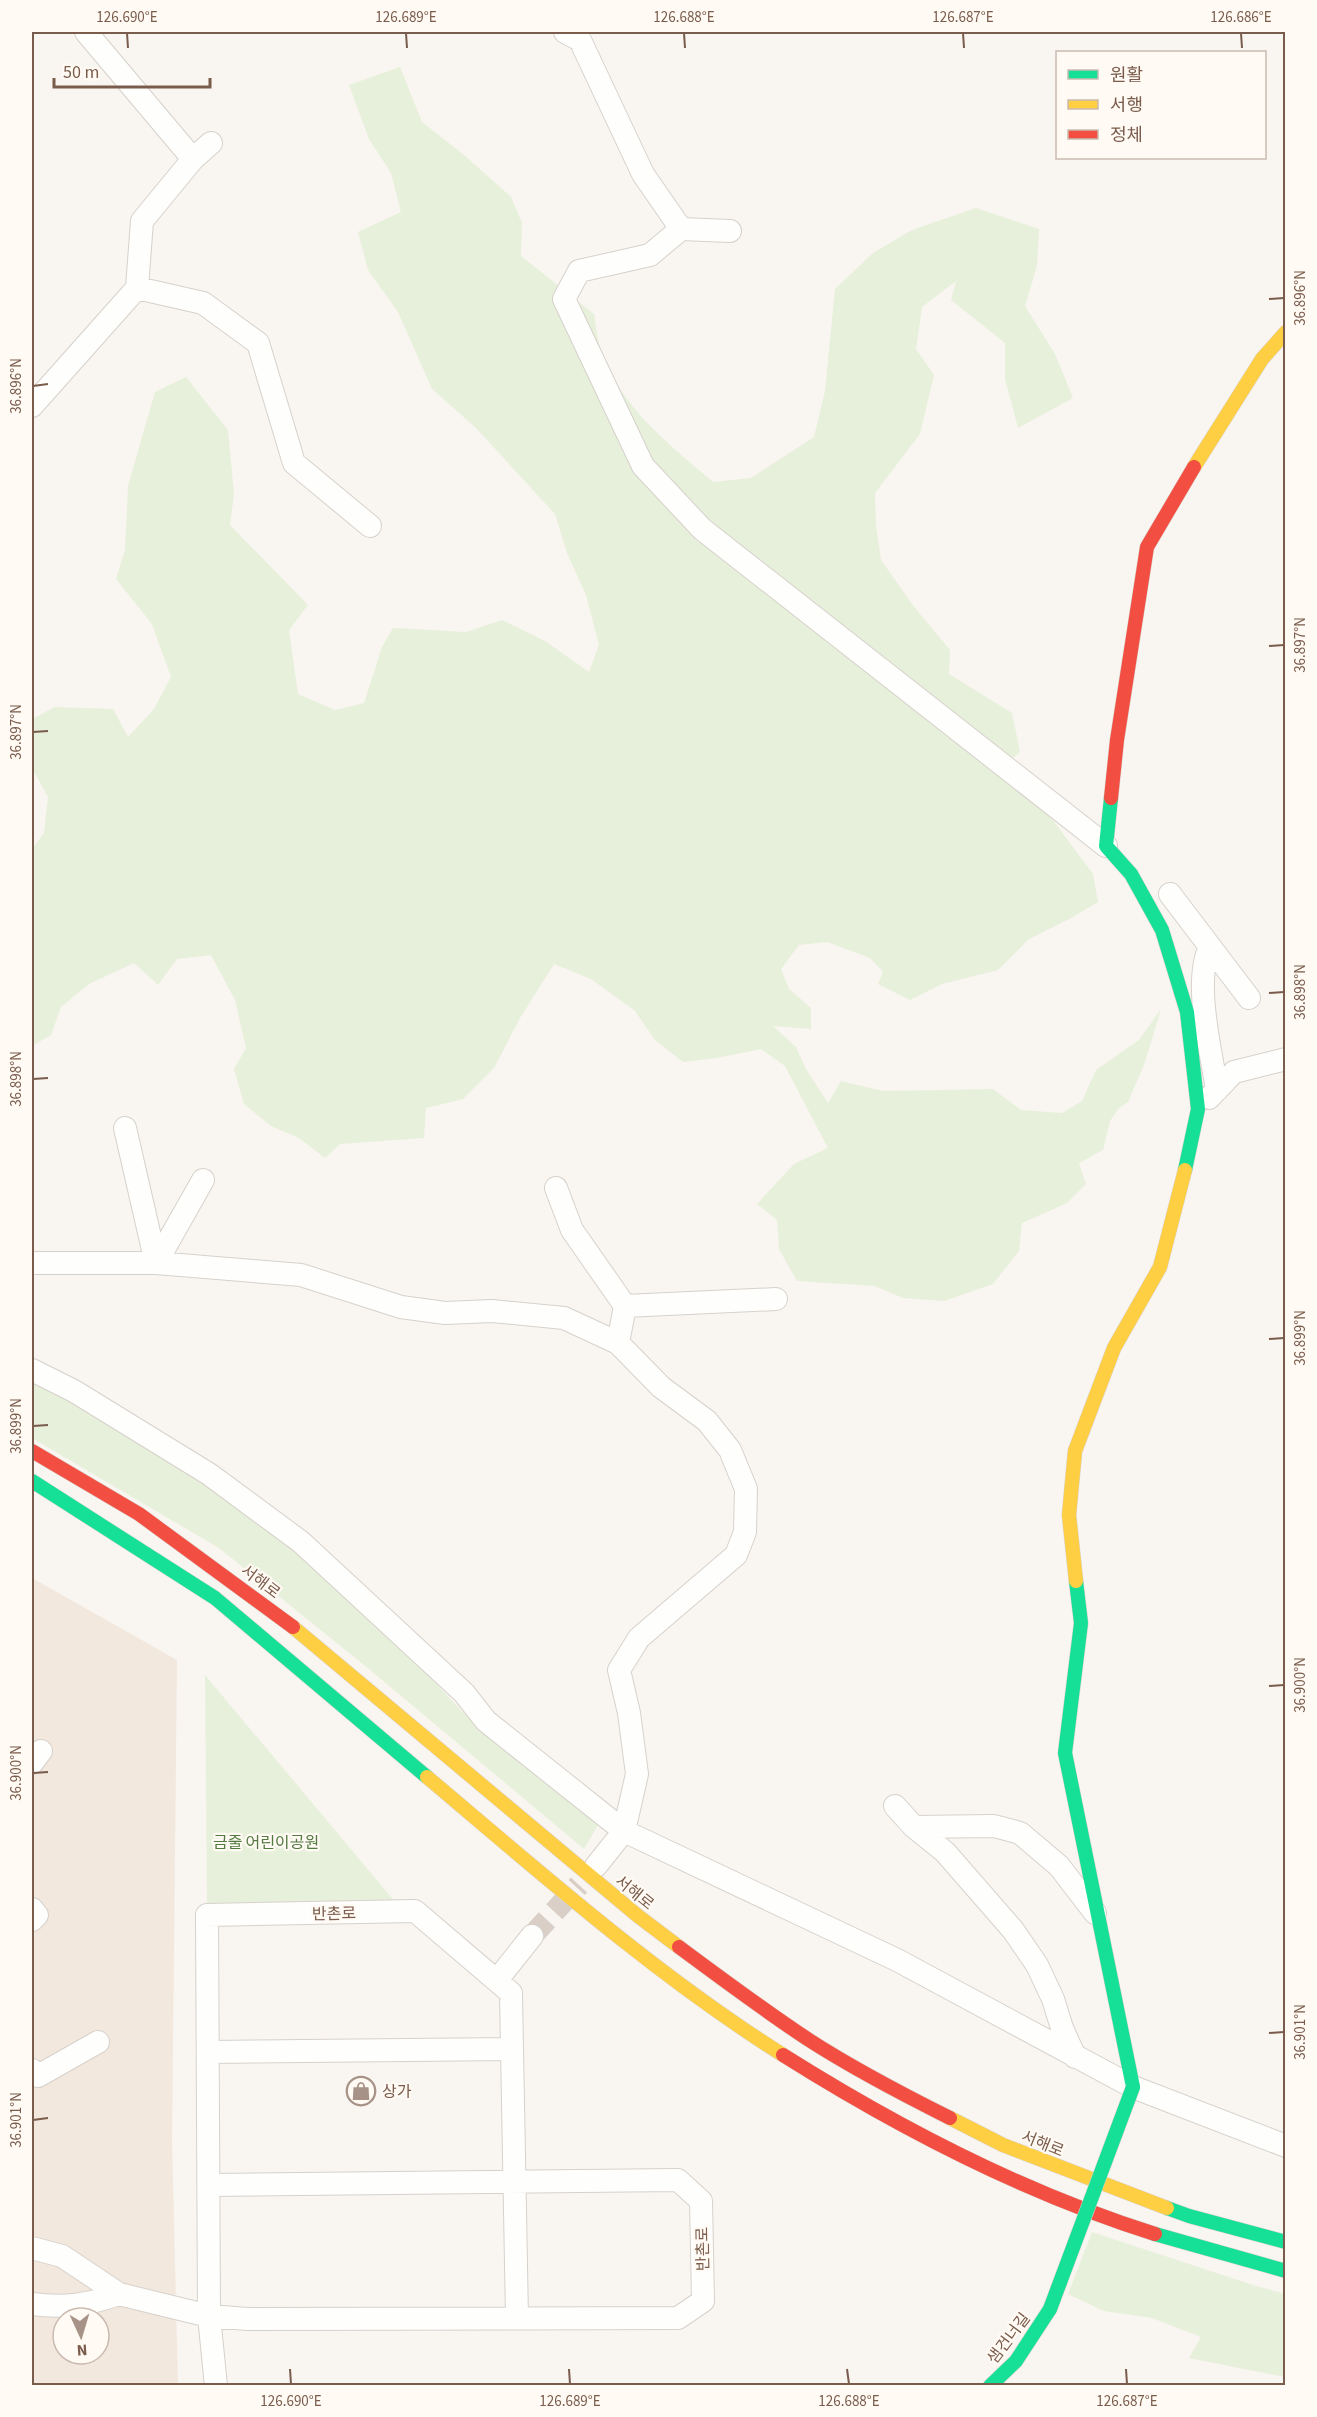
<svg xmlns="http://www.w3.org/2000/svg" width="1317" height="2417" viewBox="0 0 1317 2417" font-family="'Source Sans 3','Noto Sans KR',sans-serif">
  <rect width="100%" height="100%" fill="#f9f5f0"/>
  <path fill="#f2e8de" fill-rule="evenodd" d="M32,1578L177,1660L172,2140L178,2385H32ZM63,2318H99V2354H63Z"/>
  <path fill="#e7f0db" d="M400,67L422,122L464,155L511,197L522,223L521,256L594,314C596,325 597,339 601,350C619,406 670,445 713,482L751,478L814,437L825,391L835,289L873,253L912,230L976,208L1039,229L1037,266L1025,306L1055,354L1073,398L1018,428L1005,379V343L951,300L956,281L922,307L916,349L934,375L920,434L875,493L876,525L881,560L915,608L950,650L949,674L1012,713L1020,752L1009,761L1093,874L1098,902L1071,918L1029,939L998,970L942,984L910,1000L878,984L883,972L870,958L827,942L799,945L781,969L789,989L811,1008V1029L773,1026L796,1047L806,1069L828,1103L841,1081L883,1091L993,1089L1021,1110L1062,1113L1082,1101L1096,1070L1139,1040L1161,1009L1144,1065L1128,1102L1119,1108L1110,1121L1103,1150L1079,1163L1086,1184L1067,1203L1022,1223L1019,1251L993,1284L944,1301L903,1298L875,1286L797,1281L779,1249L777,1220L757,1204L794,1164L828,1148L785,1066L761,1049L717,1058L683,1062L655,1040L635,1011L591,979L554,964L520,1018L494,1068L463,1099L426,1108L424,1138L340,1144L325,1158L299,1138L271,1126L244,1104L234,1069L246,1048L235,1000L211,955L177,959L158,985L134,963L89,984L61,1007L51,1035L32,1046V849L44,833L48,797L32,768V719L55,707L113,709L128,737L154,709L171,677L152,624L116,579L125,550L128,486L155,392L186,377L228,430L234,494L230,525L308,605L289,630L298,694L335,710L364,703L382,647L393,628L466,632L502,620L545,641L589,672L599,645L586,595L567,553L555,514L475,427L432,389L398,312L368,270L358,232L401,212L391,173L369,139L349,85Z
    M32,1382L68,1398L227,1491L337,1586L414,1660L473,1723L601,1820L584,1849L369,1669L219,1548L32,1438Z
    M205,1675L396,1903H207Z
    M1092,2232L1253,2285L1285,2294V2377L1189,2358L1201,2337L1152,2318L1104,2311L1068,2294Z"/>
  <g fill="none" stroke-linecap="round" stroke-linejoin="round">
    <path stroke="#d9cfc7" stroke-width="22" stroke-dasharray="22 11" stroke-linecap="butt" d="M532,1936L579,1885"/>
    <g stroke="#d7d1cb" stroke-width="24">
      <path id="street" d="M86,32L193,159
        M565,32L580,40L643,174L681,229L650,255L579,271L564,299L643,466L702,529L1106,846
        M681,229L730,231
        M137,288L203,303L258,343L294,463L370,526
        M32,406L137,288L142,221L193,159L211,143
        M1170,894L1249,998
        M1210,947C1193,981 1211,1051 1217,1090
        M1209,1098L1234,1072L1286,1059
        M125,1128L156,1263
        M556,1188L572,1230L625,1306
        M32,1263H156L301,1275L401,1307L445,1313L492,1311L564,1318L618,1343L661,1387L707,1421L730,1450L746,1489L745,1532L736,1555L639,1638L619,1670L629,1713L637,1774L624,1831L596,1866
        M156,1263L203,1180
        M618,1343L625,1306L776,1299
        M32,1370L74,1391L209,1474L301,1542L464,1693L486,1721L624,1831L897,1960L1133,2087L1286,2146
        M32,1763L41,1751
        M895,1806L914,1827L945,1852L1013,1930L1037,1965L1053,1999L1062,2028L1075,2057
        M914,1827L994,1826L1020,1833L1059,1866L1095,1913
        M32,1909L37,1915L32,1920
        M497,1980L532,1936
        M512,2049L517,2318
        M208,2052L512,2049L511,1993L415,1911L207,1915L209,2316L216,2386
        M32,2070L38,2076L98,2042
        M32,2248L62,2256L119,2294L209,2316L248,2319L678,2318L703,2301L701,2201L678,2180L209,2185
        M32,2304C65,2308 87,2305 119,2294"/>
    </g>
    <g stroke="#d9d2cb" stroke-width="15">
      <path id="fast" d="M1111,798L1106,846L1131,874L1162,930L1187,1012L1198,1109L1185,1170
        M32,1481L215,1598L427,1777
        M1076,1581L1081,1623L1065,1753L1133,2087
        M1167,2208L1189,2216L1286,2242
        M1155,2234L1286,2271
        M990,2386L1016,2361L1050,2309"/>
    </g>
    <g stroke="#d9d2cb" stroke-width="15">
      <path id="slow" d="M1194,467L1262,359L1286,332
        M1076,1581L1069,1515L1075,1451L1114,1348L1160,1267L1185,1170
        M293,1627L638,1916L679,1947
        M427,1777C542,1874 656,1975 783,2055
        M950,2118L1003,2145L1167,2208"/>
    </g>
    <g stroke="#d9d2cb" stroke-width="15">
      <path id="jam" d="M1111,798L1117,740L1147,547L1194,467
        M32,1451L139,1514L293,1627
        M679,1947C722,1979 765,2011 809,2040C854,2069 902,2094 950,2118
        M783,2055C899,2128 1024,2193 1155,2234"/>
    </g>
    <use href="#street" stroke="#fefefd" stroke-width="22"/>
    <use href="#fast" stroke="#16e098" stroke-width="14"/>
    <use href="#slow" stroke="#ffcf43" stroke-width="14"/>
    <use href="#jam" stroke="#f24e42" stroke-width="14"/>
    <g stroke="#d9d2cb" stroke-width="15" stroke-linecap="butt">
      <path id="fast-bridge" d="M1050,2309L1133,2087"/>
    </g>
    <use href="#fast-bridge" stroke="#16e098" stroke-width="14"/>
  </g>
  <path fill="none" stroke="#7a5c4d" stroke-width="2" d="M127,33L128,48M406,33L407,48M684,33L685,48M963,33L964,48M1241,33L1242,48M1269,299L1284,298M33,386L48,384M1269,646L1284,645M33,732L48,731M1269,993L1284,992M33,1079L48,1078M1269,1339L1284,1338M33,1426L48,1425M1269,1686L1284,1685M33,1773L48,1772M1269,2033L1284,2032M33,2120L48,2118M290,2369L291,2384M569,2369L570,2384M847,2369L849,2384M1126,2369L1127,2384"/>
  <defs>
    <g id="shop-ring" transform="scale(1.5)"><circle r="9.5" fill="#fffaf3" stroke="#a69286" stroke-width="1.5"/><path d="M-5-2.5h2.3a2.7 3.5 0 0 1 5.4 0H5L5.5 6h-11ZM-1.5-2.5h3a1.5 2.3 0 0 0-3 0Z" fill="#a69286"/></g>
  </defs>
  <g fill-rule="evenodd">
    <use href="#shop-ring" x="361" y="2091"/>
  </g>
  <g text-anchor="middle" stroke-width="4.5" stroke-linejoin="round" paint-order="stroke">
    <g font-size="16" fill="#7a5c4d" stroke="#fffaf3">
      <text transform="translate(261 1581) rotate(37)" y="6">서해로</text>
      <text transform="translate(635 1892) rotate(39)" y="6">서해로</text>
      <text transform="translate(334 1913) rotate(-1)" y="6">반촌로</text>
      <text transform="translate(1043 2143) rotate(22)" y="6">서해로</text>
      <text transform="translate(702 2249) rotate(-91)" y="6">반촌로</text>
      <text transform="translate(1008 2338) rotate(-53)" y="6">샘건너길</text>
    </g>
    <g font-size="16" fill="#537a41" stroke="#fffaf3">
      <text x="266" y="1848">금줄 어린이공원</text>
    </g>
    <g font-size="16" fill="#7a5c4d" stroke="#fffaf3" text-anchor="start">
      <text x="382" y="2097">상가</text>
    </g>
  </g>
  <rect width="1317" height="2417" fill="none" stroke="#fffaf3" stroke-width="66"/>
  <rect x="1056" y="51" width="210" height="108" fill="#fffaf3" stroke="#cabbb1" stroke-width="1.5"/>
  <rect x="1068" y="70" width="30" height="9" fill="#16e098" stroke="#cabbb1" stroke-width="1.5"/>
  <text x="1110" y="81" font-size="18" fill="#7a5c4d">원활</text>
  <rect x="1068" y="100" width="30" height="9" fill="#ffcf43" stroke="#cabbb1" stroke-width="1.5"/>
  <text x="1110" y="111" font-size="18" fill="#7a5c4d">서행</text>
  <rect x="1068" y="130" width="30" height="9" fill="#f24e42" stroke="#cabbb1" stroke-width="1.5"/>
  <text x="1110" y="141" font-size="18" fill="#7a5c4d">정체</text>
  <g transform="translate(81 2336) rotate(176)"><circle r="28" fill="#fffaf3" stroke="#cabbb1" stroke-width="1.5"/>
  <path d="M0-4.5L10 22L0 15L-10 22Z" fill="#a69286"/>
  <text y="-9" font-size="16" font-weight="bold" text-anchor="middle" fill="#7a5c4d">N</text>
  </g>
  <path d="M54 78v9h156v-9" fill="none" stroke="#7a5c4d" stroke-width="3"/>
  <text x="63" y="78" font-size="18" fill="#7a5c4d" stroke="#fffaf3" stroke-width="4.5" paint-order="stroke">50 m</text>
  <rect x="33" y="33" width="1251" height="2351" fill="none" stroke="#7a5c4d" stroke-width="2"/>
  <g font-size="15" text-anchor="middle" fill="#7a5c4d">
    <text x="127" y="22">126.690°E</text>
    <text x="406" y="22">126.689°E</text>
    <text x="684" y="22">126.688°E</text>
    <text x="963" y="22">126.687°E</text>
    <text x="1241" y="22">126.686°E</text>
    <text transform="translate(1300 298) rotate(-90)" y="5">36.896°N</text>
    <text transform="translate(16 386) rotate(-90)" y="5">36.896°N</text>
    <text transform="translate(1300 645) rotate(-90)" y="5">36.897°N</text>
    <text transform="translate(16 732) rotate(-90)" y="5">36.897°N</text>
    <text transform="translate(1300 992) rotate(-90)" y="5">36.898°N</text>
    <text transform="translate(16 1079) rotate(-90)" y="5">36.898°N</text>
    <text transform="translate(1300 1338) rotate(-90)" y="5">36.899°N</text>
    <text transform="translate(16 1426) rotate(-90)" y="5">36.899°N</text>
    <text transform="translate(1300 1685) rotate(-90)" y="5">36.900°N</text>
    <text transform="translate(16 1773) rotate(-90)" y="5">36.900°N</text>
    <text transform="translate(1300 2032) rotate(-90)" y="5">36.901°N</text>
    <text transform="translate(16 2120) rotate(-90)" y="5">36.901°N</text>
    <text x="291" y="2406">126.690°E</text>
    <text x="570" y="2406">126.689°E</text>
    <text x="849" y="2406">126.688°E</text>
    <text x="1127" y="2406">126.687°E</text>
  </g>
</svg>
